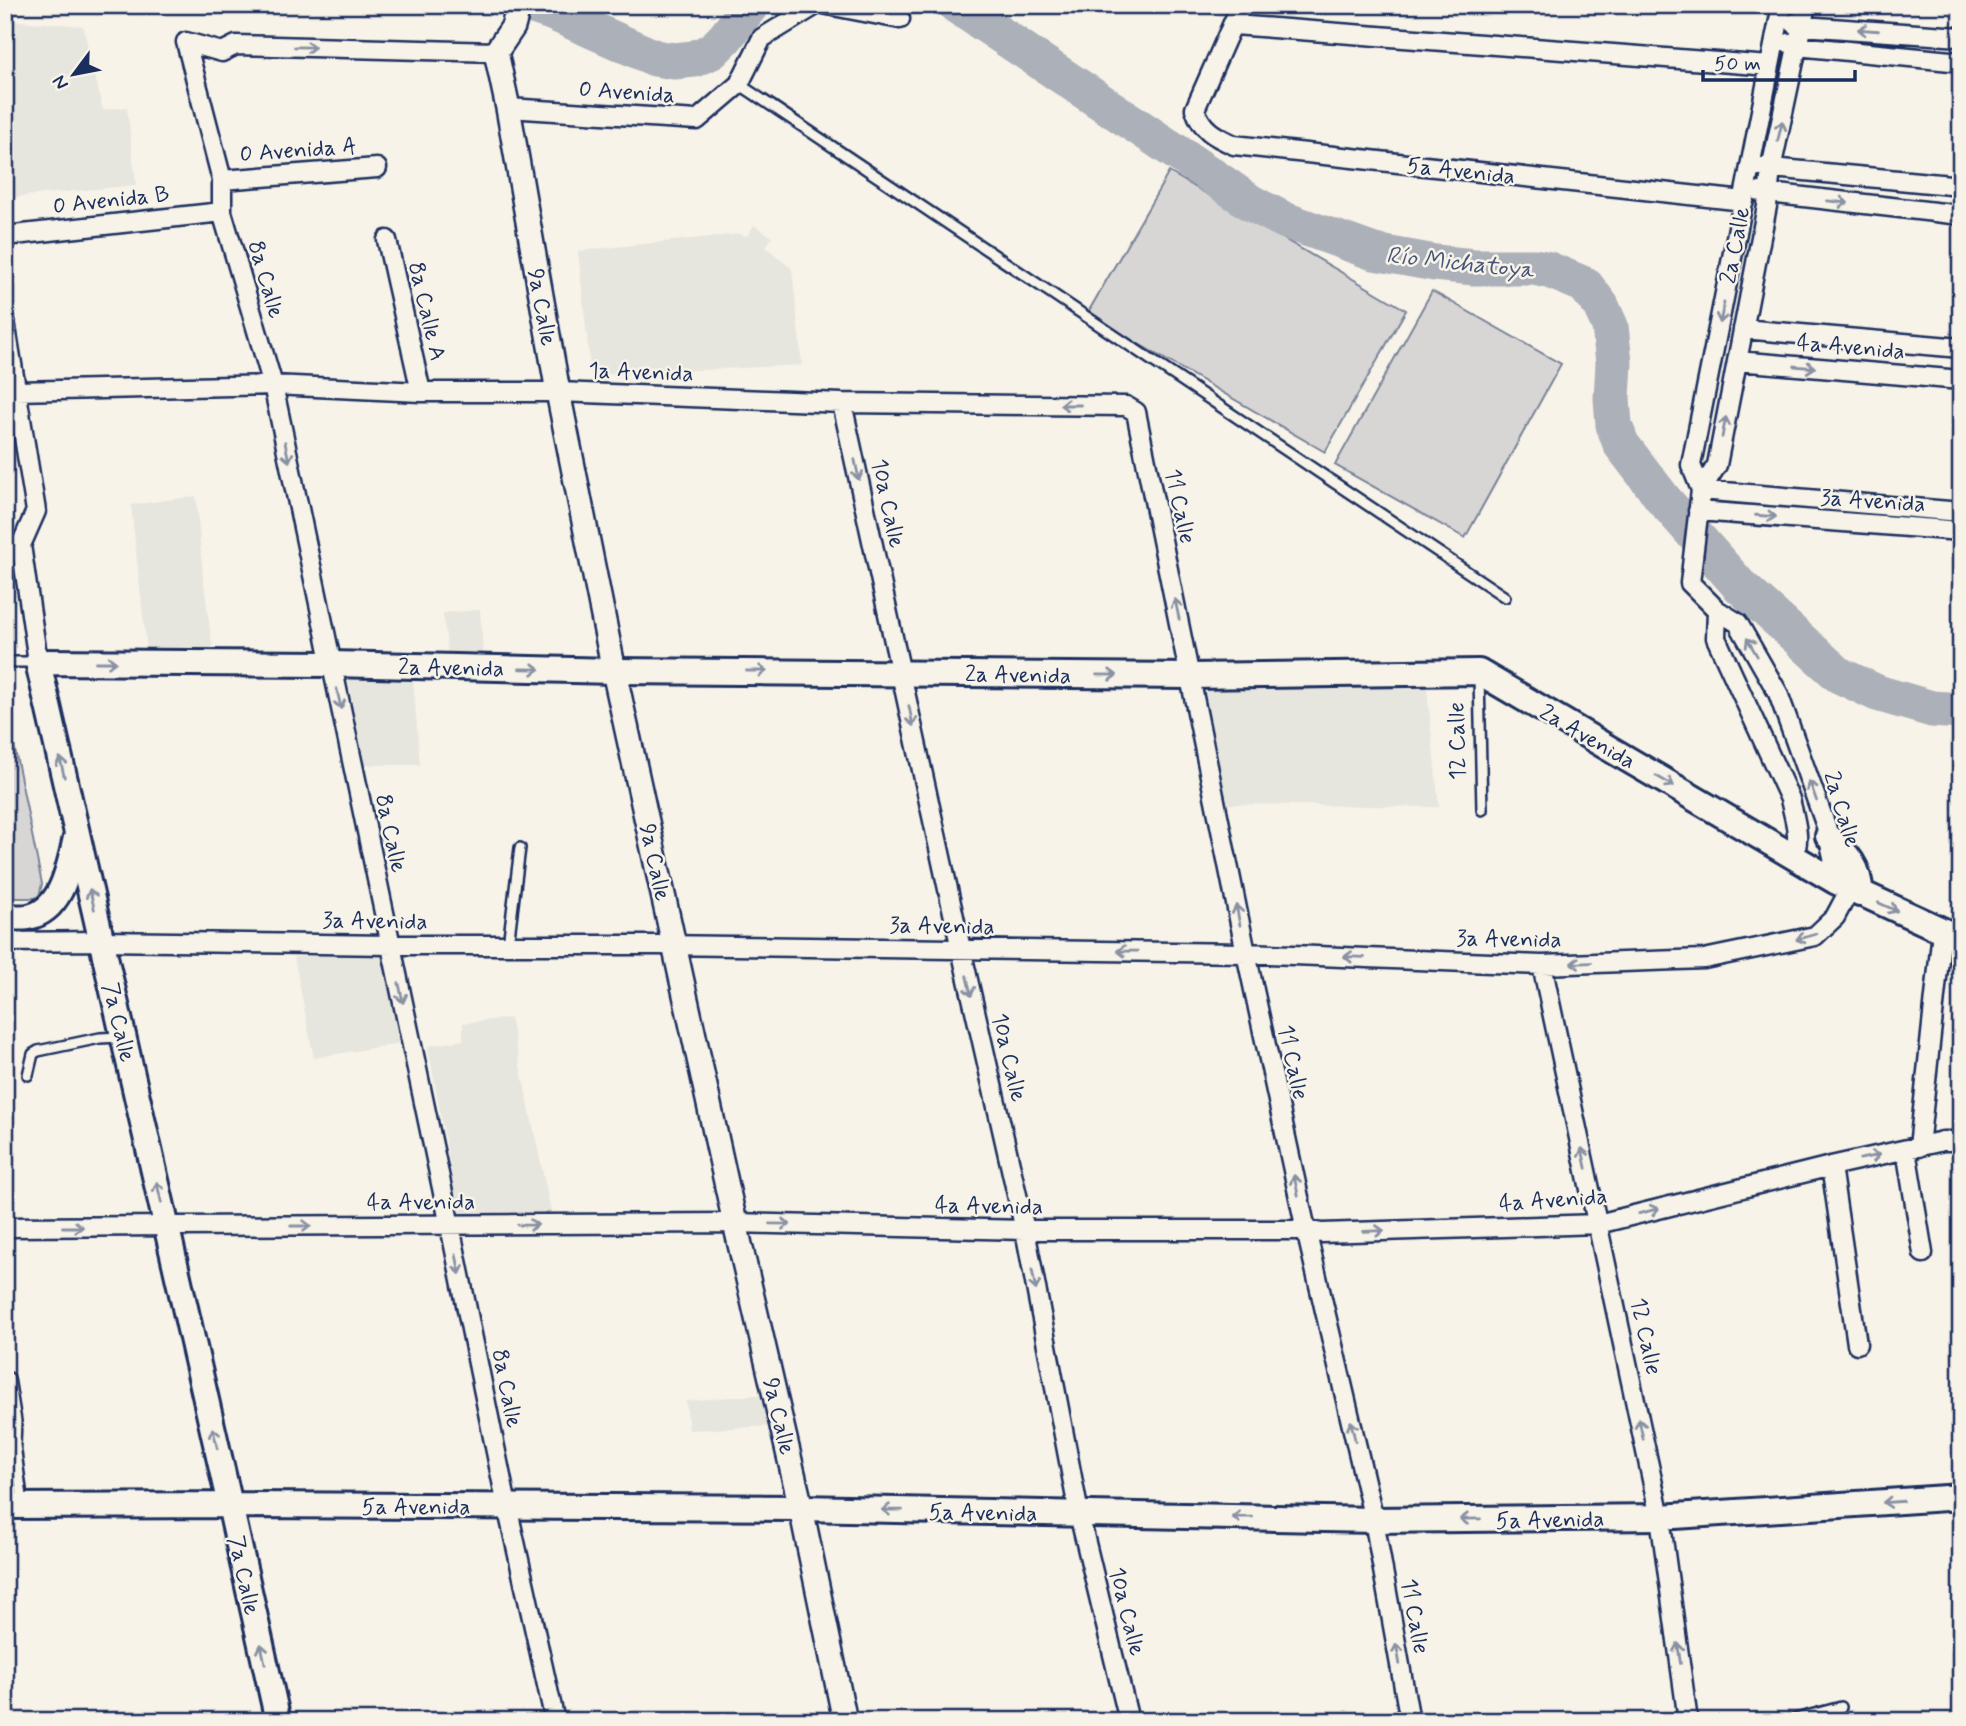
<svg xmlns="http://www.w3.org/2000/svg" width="1966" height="1726" viewBox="0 0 1966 1726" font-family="Mynerve,sans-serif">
  <rect width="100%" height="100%" fill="#f7f3e8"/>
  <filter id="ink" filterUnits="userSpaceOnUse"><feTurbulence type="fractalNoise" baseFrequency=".0143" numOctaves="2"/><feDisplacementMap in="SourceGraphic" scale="14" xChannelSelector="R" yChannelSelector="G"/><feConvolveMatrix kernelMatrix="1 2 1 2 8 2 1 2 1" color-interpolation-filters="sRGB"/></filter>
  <g filter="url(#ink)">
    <path fill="#e6e5de" d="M5,20L83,26L103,110L127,107L136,185L5,198Z
      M754,225L772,237L766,247L792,269L802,365L591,375L578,251L739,234L747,236Z
      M196,496L203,577L213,652H147L131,505Z
      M480,610L483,652L448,654L443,613Z
      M348,678L413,679L420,765H363Z
      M1426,679L1439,807L1227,804L1199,681Z
      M387,953L401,1043L314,1058L294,957Z
      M510,1018L552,1216L459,1214L428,1046L463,1040V1023Z
      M768,1394L772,1426L689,1430L686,1401Z"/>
    <path fill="#d7d6d4" stroke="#798299" stroke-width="2" d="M1169,172L1406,310L1325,452L1087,314Z
      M1432,291L1561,364L1465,538L1335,465Z
      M5,701L42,884L39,896L35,898H5Z"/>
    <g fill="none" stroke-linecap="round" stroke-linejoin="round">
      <path stroke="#acb0b9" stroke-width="37" d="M530,5L554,13L655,58L674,61L694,59L712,51L725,38L751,5
        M956,5L1218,180L1251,203L1284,220L1374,252L1435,263L1474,267H1534L1549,270L1585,285L1601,306L1610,326L1614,363L1612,398L1614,425L1621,444L1664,500L1739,585L1839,675L1877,693L1932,709L1961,711"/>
      <g stroke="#1b2f5e" stroke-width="14">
        <path id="service" d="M739,84L1505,597
          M5,662H38
          M1479,677L1482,810
          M508,945L520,848
          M28,1075L33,1054L38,1051L100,1038L120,1037
          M9,1378L16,1421L15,1445L23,1504
          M1788,1721L1841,1707"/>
      </g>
      <g stroke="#1b2f5e" stroke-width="23">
        <path id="minor" d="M828,5L900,19
          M1241,5L1195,109C1202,130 1214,136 1234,145L1744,201
          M1806,5L1771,169L1767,206L1717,465L1701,490L1690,583L1717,610L1738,623L1778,693L1826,826L1836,870L1835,881
          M1794,23L1802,26L1961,37
          M1234,25L1770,66
          M1789,43L1797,46L1961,62
          M496,52L236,45L222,52L186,42L222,180V212L273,385L450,1226L507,1506L555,1721
          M508,108L697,120L739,84L762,38L816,5
          M1762,167L1961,186
          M222,180L377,168
          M1760,192L1961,215
          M5,236L222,212
          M387,240L421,392
          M5,321L36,511L21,545L38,662
          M1743,329L1961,348
          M1737,361L1961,380
          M16,391L273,385L421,392H558L842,403L1126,406L1136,412L1246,953L1306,1230L1374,1520L1410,1721
          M842,403L961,949L1025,1230L1079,1514L1129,1721
          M1701,490L1691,465L1782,5
          M1701,490L1961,512
          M1698,511L1961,531
          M1717,610L1716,638L1790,799C1794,818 1802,838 1793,857
          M5,942L101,941L391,945H657L1246,953L1542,965L1704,959L1815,936L1835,917L1850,889
          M1542,965L1660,1517L1688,1721
          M1919,1147L1942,931
          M1906,1150L1923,1253
          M1831,1166L1857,1344
          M5,1227L735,1223L1025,1230H1306L1322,1233L1598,1224L1831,1166L1943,1141H1961"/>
      </g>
      <g stroke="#1b2f5e" stroke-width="28">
        <path id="tertiary" d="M519,5L513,27L496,52L508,108L558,392L614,671L735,1223L801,1508L845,1721"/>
      </g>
      <g stroke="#1b2f5e" stroke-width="30">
        <path id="secondary" d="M1828,836C1846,853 1861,867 1860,894
          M5,917C12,917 21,918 28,917C63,910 69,866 76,838
          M5,1506L230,1505L801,1508L1374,1520L1660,1517L1961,1497
          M278,1721L230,1505L38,662L332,664L614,671L1191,676L1479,672L1835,881L1961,939"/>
      </g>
      <use href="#service" stroke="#f7f3e8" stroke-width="9"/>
      <use href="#minor" stroke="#f7f3e8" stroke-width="18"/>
      <use href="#tertiary" stroke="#f7f3e8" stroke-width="23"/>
      <use href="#secondary" stroke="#f7f3e8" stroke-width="24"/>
    </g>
    <defs><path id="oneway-shaft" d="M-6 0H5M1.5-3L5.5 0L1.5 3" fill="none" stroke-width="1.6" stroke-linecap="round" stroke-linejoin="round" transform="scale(1.75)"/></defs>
    <g stroke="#8991a3">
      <use href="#oneway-shaft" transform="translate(1868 30) rotate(-176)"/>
      <use href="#oneway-shaft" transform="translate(305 47) rotate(1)"/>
      <use href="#oneway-shaft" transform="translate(1780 131) rotate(-77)"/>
      <use href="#oneway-shaft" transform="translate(1838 202) rotate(6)"/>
      <use href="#oneway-shaft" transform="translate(1722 313) rotate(101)"/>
      <use href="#oneway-shaft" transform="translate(1805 367) rotate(5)"/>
      <use href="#oneway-shaft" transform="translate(1070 405) rotate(-180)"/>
      <use href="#oneway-shaft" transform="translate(1724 427) rotate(-79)"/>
      <use href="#oneway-shaft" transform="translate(287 452) rotate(78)"/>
      <use href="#oneway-shaft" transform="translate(857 470) rotate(78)"/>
      <use href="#oneway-shaft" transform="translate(1766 516) rotate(4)"/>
      <use href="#oneway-shaft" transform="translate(1177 609) rotate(-102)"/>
      <use href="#oneway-shaft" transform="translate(1752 647) rotate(-120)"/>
      <use href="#oneway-shaft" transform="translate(106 662)"/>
      <use href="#oneway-shaft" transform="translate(530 669) rotate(1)"/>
      <use href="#oneway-shaft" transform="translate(757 671)"/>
      <use href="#oneway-shaft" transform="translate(1107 675) rotate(1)"/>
      <use href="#oneway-shaft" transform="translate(339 699) rotate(78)"/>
      <use href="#oneway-shaft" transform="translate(911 716) rotate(78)"/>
      <use href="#oneway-shaft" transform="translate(62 767) rotate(-103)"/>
      <use href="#oneway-shaft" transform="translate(1665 781) rotate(30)"/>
      <use href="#oneway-shaft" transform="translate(1813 791) rotate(-110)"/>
      <use href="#oneway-shaft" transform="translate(92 899) rotate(-103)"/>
      <use href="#oneway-shaft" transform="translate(1888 907) rotate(24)"/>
      <use href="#oneway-shaft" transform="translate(1238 915) rotate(-101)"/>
      <use href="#oneway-shaft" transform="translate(1806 937) rotate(164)"/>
      <use href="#oneway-shaft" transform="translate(1127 951) rotate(-179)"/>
      <use href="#oneway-shaft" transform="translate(1354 957) rotate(-178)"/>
      <use href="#oneway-shaft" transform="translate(1581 963) rotate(178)"/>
      <use href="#oneway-shaft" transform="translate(969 986) rotate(77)"/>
      <use href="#oneway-shaft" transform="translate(401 993) rotate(78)"/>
      <use href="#oneway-shaft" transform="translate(1870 1157) rotate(-12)"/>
      <use href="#oneway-shaft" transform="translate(1584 1158) rotate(-102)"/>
      <use href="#oneway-shaft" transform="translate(1296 1185) rotate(-102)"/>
      <use href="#oneway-shaft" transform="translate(159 1192) rotate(-103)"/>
      <use href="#oneway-shaft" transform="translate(1649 1211) rotate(-14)"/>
      <use href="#oneway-shaft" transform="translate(780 1224) rotate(1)"/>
      <use href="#oneway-shaft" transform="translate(528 1225) rotate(-1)"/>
      <use href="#oneway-shaft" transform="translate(301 1226)"/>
      <use href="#oneway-shaft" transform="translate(73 1227)"/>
      <use href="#oneway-shaft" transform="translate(1374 1231) rotate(-2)"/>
      <use href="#oneway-shaft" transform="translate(458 1264) rotate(79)"/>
      <use href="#oneway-shaft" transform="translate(1034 1280) rotate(79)"/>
      <use href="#oneway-shaft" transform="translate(1641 1429) rotate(-102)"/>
      <use href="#oneway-shaft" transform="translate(1353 1431) rotate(-103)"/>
      <use href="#oneway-shaft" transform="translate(215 1438) rotate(-103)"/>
      <use href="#oneway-shaft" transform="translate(1893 1502) rotate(176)"/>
      <use href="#oneway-shaft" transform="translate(892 1510) rotate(-179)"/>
      <use href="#oneway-shaft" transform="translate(1242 1517) rotate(-179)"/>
      <use href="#oneway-shaft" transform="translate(1470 1519) rotate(179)"/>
      <use href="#oneway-shaft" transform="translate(1679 1653) rotate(-98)"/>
      <use href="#oneway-shaft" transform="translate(263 1654) rotate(-102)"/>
      <use href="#oneway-shaft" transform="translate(1398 1654) rotate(-100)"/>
    </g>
  </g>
  <g text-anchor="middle" stroke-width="5" stroke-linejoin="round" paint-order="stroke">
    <g font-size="23" fill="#1b2f5e" stroke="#f7f3e8">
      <text transform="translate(627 91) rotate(4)" y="8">0 Avenida</text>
      <text transform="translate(298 149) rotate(-4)" y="8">0 Avenida A</text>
      <text transform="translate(1461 170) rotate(6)" y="8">5a Avenida</text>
      <text transform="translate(111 199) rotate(-6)" y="8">0 Avenida B</text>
      <text transform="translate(1734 245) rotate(-79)" y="8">2a Calle</text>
      <text transform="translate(267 279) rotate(74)" y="8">8a Calle</text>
      <text transform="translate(543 307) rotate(80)" y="8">9a Calle</text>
      <text transform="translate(428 311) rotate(77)" y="8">8a Calle A</text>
      <text transform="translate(1851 346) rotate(5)" y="8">4a Avenida</text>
      <text transform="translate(641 371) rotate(2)" y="8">1a Avenida</text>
      <text transform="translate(1873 500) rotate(4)" y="8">3a Avenida</text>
      <text transform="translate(889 503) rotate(78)" y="8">10a Calle</text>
      <text transform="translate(1181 506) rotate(78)" y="8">11 Calle</text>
      <text transform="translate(451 667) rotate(1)" y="8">2a Avenida</text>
      <text transform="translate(1018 674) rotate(1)" y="8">2a Avenida</text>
      <text transform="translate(1588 736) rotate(30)" y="8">2a Avenida</text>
      <text transform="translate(1456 741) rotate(-91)" y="8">12 Calle</text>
      <text transform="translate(1843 809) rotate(73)" y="8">2a Calle</text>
      <text transform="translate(392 833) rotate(78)" y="8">8a Calle</text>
      <text transform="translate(656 862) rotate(78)" y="8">9a Calle</text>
      <text transform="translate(375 920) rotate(1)" y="8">3a Avenida</text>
      <text transform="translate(942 925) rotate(1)" y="8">3a Avenida</text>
      <text transform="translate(1509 938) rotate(1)" y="8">3a Avenida</text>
      <text transform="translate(120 1022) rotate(77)" y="8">7a Calle</text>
      <text transform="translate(1010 1057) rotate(77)" y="8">10a Calle</text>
      <text transform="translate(1294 1062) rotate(78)" y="8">11 Calle</text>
      <text transform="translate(1553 1199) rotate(-4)" y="8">4a Avenida</text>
      <text x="421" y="1209">4a Avenida</text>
      <text transform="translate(989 1205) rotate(1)" y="8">4a Avenida</text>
      <text transform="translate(1647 1336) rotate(78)" y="8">12 Calle</text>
      <text transform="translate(508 1388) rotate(79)" y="8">8a Calle</text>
      <text transform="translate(780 1416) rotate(77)" y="8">9a Calle</text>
      <text x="416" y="1514">5a Avenida</text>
      <text transform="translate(983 1512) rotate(1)" y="8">5a Avenida</text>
      <text transform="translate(1550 1519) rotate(-1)" y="8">5a Avenida</text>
      <text transform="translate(245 1575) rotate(78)" y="8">7a Calle</text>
      <text transform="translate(1128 1611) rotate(76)" y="8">10a Calle</text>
      <text transform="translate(1416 1616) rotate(80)" y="8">11 Calle</text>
    </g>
    <g font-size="24" font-style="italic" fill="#465679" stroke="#f7f3e8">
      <text transform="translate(1460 262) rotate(6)" y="8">Río Michatoya</text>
    </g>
  </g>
  <rect width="1966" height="1726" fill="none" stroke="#f7f3e8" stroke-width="28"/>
  <rect x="14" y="14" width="1938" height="1698" fill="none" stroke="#1b2f5e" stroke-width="2.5" filter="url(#ink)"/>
  <g transform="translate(74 74) rotate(238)" stroke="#f7f3e8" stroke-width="5" paint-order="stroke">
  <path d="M0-5L12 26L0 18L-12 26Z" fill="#1b2f5e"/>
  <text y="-10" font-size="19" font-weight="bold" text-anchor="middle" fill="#1b2f5e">N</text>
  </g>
  <path d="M1703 70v10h152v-10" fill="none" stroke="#1b2f5e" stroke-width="3.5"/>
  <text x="1714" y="70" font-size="21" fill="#1b2f5e" stroke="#f7f3e8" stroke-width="5" paint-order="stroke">50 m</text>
</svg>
